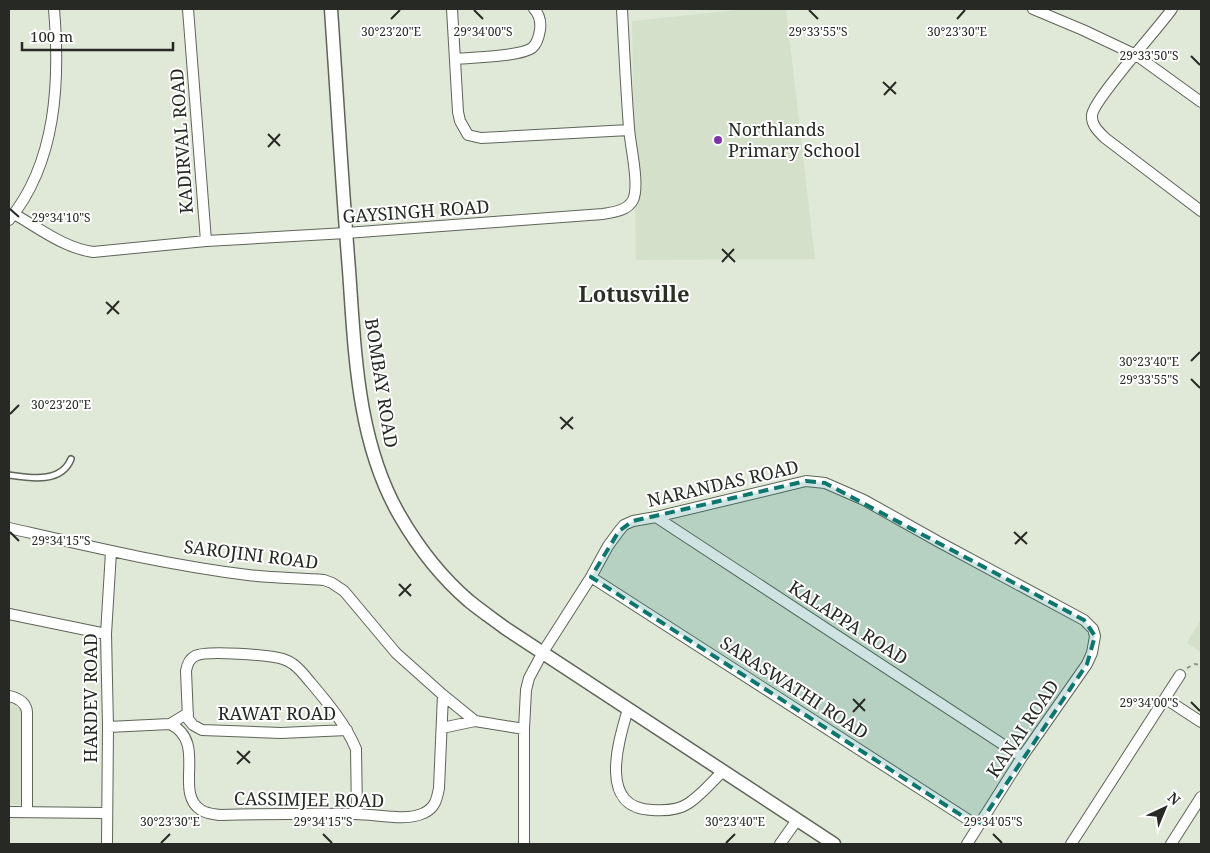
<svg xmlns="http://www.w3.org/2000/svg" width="1210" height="853" viewBox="0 0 1210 853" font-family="'Noto Serif',serif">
  <rect width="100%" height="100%" fill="#e0e8d8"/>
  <path fill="#d4e0c9" d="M746,9H786L815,259L636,260L632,21Z
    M1201,619V652L1187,643Z
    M9,702L14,703L23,712L22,805L9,804Z"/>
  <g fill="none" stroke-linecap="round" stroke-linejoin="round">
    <g stroke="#5d6557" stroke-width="8">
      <path id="service" d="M9,475C29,478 61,484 71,459"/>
    </g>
    <g stroke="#5d6557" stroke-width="12">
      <path id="minor" d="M188,9L206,241
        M452,9L458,112L460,121L468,135L481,138L629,130
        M1033,9L1083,30L1136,55L1201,102
        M1172,9C1158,29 1094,99 1092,115C1091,125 1099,132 1105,138L1201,211
        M455,59C473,57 519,57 532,48C537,44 539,36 540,30C541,22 540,15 534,9
        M14,214C39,228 64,248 93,252L206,241L346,233L603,214C614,212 627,211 633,200C640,185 630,145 629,128C626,88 624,48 622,9
        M9,220C57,162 60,80 54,9
        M656,517L1022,757
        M9,528C88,546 167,565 248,575C273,578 298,578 324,580L332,583L344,591L396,653L443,695L475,721L524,729
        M591,577L978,826
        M9,614L106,634
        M9,696C18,698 26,702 27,712V812
        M1166,699L1201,722
        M628,709C618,743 598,808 652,810C665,811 679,810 689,803C702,794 712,782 723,771
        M170,724C208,742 173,792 201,810C207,814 214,814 220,815C265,814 310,813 355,814C376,814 406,822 424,813C435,808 437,799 439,788L443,695
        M108,727L170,724L188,713
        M442,728L475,721
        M347,730L281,733L202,730L193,725L188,719L186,671C187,665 189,659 195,656C206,650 270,655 283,659C286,660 290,662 293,664C300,669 306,677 311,683C328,703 346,725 356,749L357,814
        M9,812L106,813
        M107,844L108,727L106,634L111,552
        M524,844V729L526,690L529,678L543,652L591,577L608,546L619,531L624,525L633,521L656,517L806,481L825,483L864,500L939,542L1084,620L1093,629L1095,636L1092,653L1087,664L1022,757L967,844
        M780,844L797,820
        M1071,844L1180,675
        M1171,844L1201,797"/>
    </g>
    <g stroke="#5d6557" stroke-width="15">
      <path id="tertiary" d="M331,9C337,96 342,183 349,270C355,353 357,442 400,516C418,547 441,577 469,601C480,610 493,619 505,628L834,844"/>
    </g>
    <path stroke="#91978b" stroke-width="2" stroke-dasharray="4 4" stroke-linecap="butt" d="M1187,668L1195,664L1201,665"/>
    <use href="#service" stroke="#fff" stroke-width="5"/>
    <use href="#minor" stroke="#fff" stroke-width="10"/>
    <use href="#tertiary" stroke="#fff" stroke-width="12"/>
  </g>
  <path fill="#0f766e" fill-opacity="0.2" stroke="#0f766e" stroke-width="4" stroke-dasharray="10 6" stroke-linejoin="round" d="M806,481L825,483L1084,620L1095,636L1087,664L978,826L591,577L619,531L633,521Z"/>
  <path fill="none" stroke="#272a24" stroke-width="2" d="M474,10L483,19M809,10L818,19M391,19L400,10M957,19L965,10M1191,56L1200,65M883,82L896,94M884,95L896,82M268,134L280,146M268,147L280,134M10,209L19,217M722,249L735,262M722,262L734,249M106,302L119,314M107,314L119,301M1191,361L1200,352M1191,379L1200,388M10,414L19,405M560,417L573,429M561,429L573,417M10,532L19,541M1014,532L1027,544M1015,544L1027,532M399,584L411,596M399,596L411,584M853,699L865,711M1191,702L1200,711M853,712L865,699M237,751L250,763M237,764L250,751M323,834L332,843M993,834L1002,843M161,843L170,834M726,843L735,834"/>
  <circle fill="#7e35a7" stroke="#fff" stroke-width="2" cx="718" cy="140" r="5"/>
  <g text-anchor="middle" stroke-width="4" stroke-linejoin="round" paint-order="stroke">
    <g font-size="18" fill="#272a24" stroke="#fff" text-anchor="start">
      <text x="728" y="136">Northlands<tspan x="728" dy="21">Primary School</tspan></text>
    </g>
    <g font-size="18" fill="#272a24" stroke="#fff">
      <text transform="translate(182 141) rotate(-94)" y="6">KADIRVAL ROAD</text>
      <text transform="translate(416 212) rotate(-4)" y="6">GAYSINGH ROAD</text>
      <text transform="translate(381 383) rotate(81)" y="6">BOMBAY ROAD</text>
      <text transform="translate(723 484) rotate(-13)" y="6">NARANDAS ROAD</text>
      <text transform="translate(251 555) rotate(7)" y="6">SAROJINI ROAD</text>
      <text transform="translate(848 623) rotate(33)" y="6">KALAPPA ROAD</text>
      <text transform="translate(794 688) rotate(33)" y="6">SARASWATHI ROAD</text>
      <text transform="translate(91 698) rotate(-90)" y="6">HARDEV ROAD</text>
      <text x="277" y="720">RAWAT ROAD</text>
      <text transform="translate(1023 729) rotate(-56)" y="6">KANAI ROAD</text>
      <text transform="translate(309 800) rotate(1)" y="6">CASSIMJEE ROAD</text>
    </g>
    <g font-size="22" font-weight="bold" fill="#2a3024" stroke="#fff">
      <text x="634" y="302">Lotusville</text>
    </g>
  </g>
  <g font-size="12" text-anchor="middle" fill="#272a24" stroke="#fff" stroke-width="4" stroke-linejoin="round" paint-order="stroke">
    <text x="483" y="36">29°34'00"S</text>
    <text x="818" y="36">29°33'55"S</text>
    <text x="391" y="36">30°23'20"E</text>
    <text x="957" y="36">30°23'30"E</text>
    <text x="1149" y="60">29°33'50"S</text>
    <text x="61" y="222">29°34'10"S</text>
    <text x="1149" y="366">30°23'40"E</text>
    <text x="1149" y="384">29°33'55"S</text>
    <text x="61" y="409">30°23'20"E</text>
    <text x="61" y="545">29°34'15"S</text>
    <text x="1149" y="707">29°34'00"S</text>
    <text x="170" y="826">30°23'30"E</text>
    <text x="735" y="826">30°23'40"E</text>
    <text x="323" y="826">29°34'15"S</text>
    <text x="993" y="826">29°34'05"S</text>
  </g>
  <rect width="1210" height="853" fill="none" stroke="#272a24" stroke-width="20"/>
  <g transform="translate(1165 808) rotate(44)" stroke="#ffffff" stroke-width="4" paint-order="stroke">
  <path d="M0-4L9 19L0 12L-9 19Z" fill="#272a24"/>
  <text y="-8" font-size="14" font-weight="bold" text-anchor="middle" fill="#272a24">N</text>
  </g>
  <path d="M22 42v8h151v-8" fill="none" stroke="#272a24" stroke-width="2.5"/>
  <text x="30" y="42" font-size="15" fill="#272a24" stroke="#ffffff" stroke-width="4" paint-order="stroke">100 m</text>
</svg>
